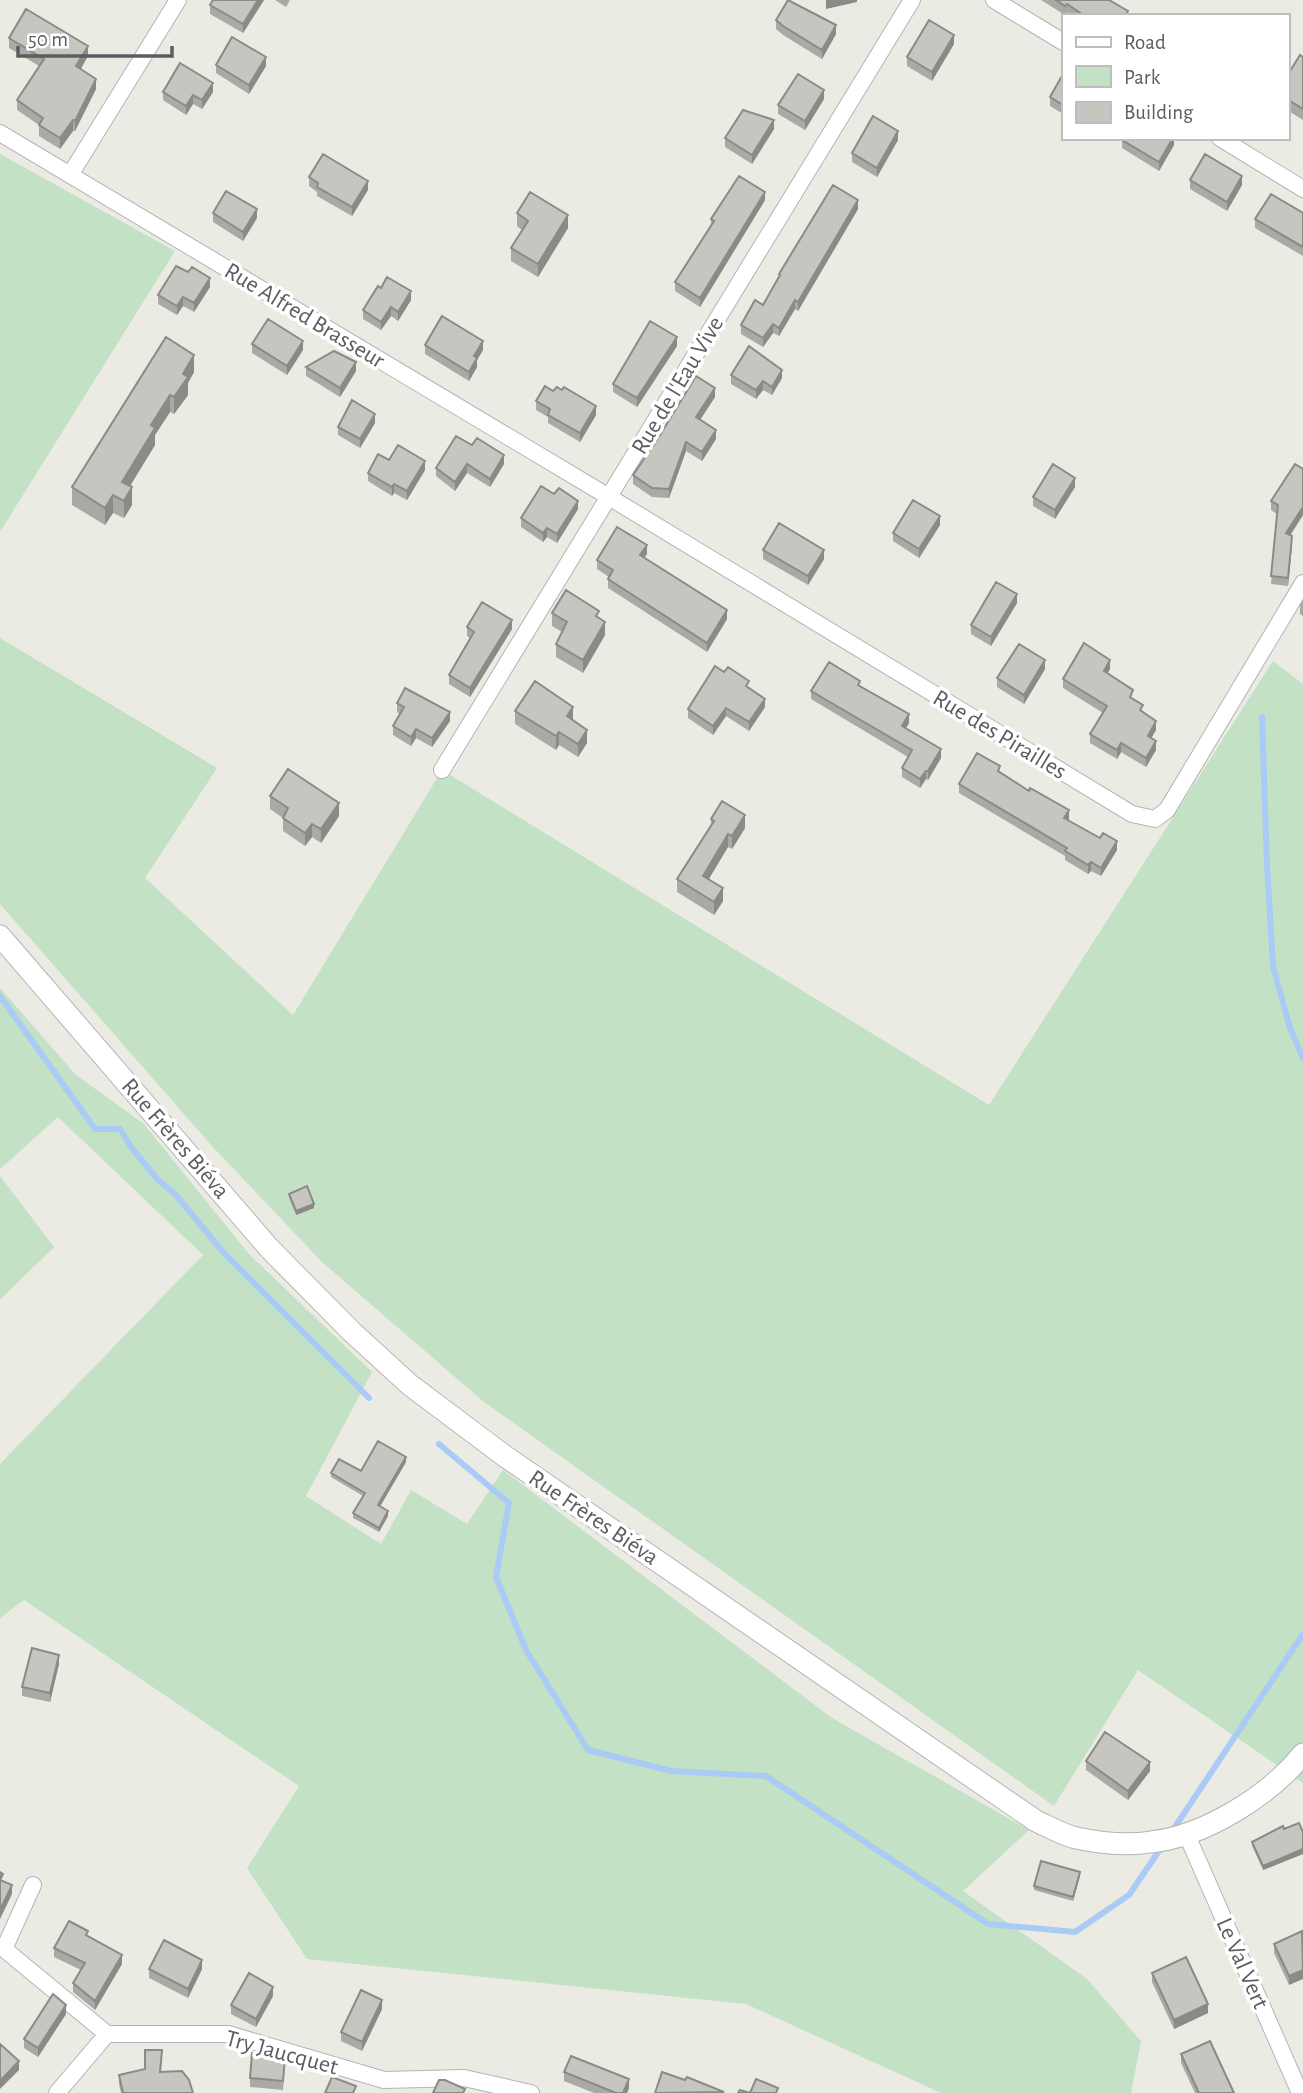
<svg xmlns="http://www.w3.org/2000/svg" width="1303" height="2093" viewBox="0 0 1303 2093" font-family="'Alegreya Sans',sans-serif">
  <rect width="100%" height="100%" fill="#ecebe3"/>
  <path fill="#c2e1c5" d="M0,154L175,251L0,532Z
    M0,638L217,768L145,878L293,1015L442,770L989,1105L1273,661L1303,684V1783L1138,1670L1054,1806L484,1402L322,1262L212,1146L0,904Z
    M0,988L76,1075L144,1124L248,1253L372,1372L306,1496L381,1544L411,1490L467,1524L503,1470L832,1718L1029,1830L963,1891L1087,1979L1141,2041L1131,2093H941L746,2004L307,1959L247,1868L299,1786L24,1600L0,1618V1464L203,1255L58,1117L0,1169Z
    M0,1176L54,1247L0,1300Z"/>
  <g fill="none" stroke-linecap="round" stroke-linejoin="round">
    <path stroke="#a9cbf5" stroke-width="6" d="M1262,717L1267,865L1273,966L1290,1028L1303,1058
      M0,996L95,1129H120L131,1147L158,1180L176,1195L223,1252L369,1398
      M439,1444L509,1503L496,1577L526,1650L588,1750L671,1771L766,1776L988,1924L1075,1932L1129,1895L1163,1845
      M1171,1833L1303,1634"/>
    <g stroke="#b3b4b9" stroke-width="18">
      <path id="minor" d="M994,0L1063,42
        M0,133L609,497L1132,814L1155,819L1167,810L1303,583
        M1220,138L1303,189
        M70,175L178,0
        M442,770L912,0
        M1186,1833L1300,2093
        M33,1885L4,1949L107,2034
        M57,2093L107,2034H228L384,2080L464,2078L531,2093"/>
    </g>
    <g stroke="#b3b4b9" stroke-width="23">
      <path id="tertiary" d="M0,936L269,1248L352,1332L410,1385L506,1457L1036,1821C1049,1827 1063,1835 1076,1838C1100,1843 1127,1846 1151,1842C1205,1836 1269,1796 1303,1754"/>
    </g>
    <use href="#minor" stroke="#fff" stroke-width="16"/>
    <use href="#tertiary" stroke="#fff" stroke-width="21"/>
  </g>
  <path fill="#aba9a5" d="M213,0H264L243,33L210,14V5Z
    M275,0H290L286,7Z
    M1041,0H1109L1128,16H1071L1067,12L1065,15Z
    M776,20L836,34L822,59L783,35L776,29Z
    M9,38L88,56L81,69L96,89L75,131H73L60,149L39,136V125L17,110V100L39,66L9,48Z
    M954,44L932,81L907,66V57Z
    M1303,57V120L1287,110V76Z
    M216,65L266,66L249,94L216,73Z
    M1063,74V114L1050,106V97Z
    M163,92H213L202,109L193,104L186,115L163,100Z
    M824,99L805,130L778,114V105Z
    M774,129L752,164L725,147V138Z
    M1174,138V145L1159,171L1122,148V140Z
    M898,140L877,177L852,162V153Z
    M309,177L368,190L352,216L317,196V192L309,186Z
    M1190,180L1242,185L1227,211L1190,189Z
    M765,200L700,307L675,291V282L711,227V219Z
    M858,209L798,311L795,309L779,336L773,333L763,347L741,334V325L763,305L779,277V274Z
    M213,213L257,218L243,241L213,222Z
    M517,213L568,228L538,277L511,261V248L522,230L517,226Z
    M1303,213V256L1255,228V219Z
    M210,287L194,312L183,306L177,315L158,304V295Z
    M411,300L398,321L391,316L381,330L363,319V310Z
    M252,344L303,350L287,375L252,353Z
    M425,345L483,350L477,360V367L469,381L425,354Z
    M677,346L637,407L613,392V384Z
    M306,367L356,371L340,397L306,376Z
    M194,372L188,383V395L174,414L170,412L155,435V445L130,486L132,505L124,518L113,513L105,525L72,505V487Z
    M731,375L782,378L772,395L763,390L756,399L731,384Z
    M553,391L596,415L580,442L548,423V417L536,410V401Z
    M715,397L700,420L716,439L702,461L686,451L669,498L652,497L633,484V475Z
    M375,423L360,448L338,435V427Z
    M456,436L504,464L490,487L467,473L455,491L436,476V468Z
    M389,460L425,470L407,500L394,493L392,496L368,481V473Z
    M1303,469V515L1290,535L1292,545L1288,586L1271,584L1277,514L1271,510V501Z
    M1075,487L1055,519L1033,506V497Z
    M578,509L557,543L547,537L543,542L521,527V518Z
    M940,525L919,558L893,541V533Z
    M763,550L824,559L808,585L763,559Z
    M647,554L644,558L727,619L707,652L608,588V579L609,577L597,569V560Z
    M1303,600V616L1300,614V605Z
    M1017,603L991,646L971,634V625Z
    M552,613L605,635L583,673L556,657V644L562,632L552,626Z
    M467,627L512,629L470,697L449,684V675L471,639L467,636Z
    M1045,669L1024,704L997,687V678Z
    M1110,669L1107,673L1133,699L1156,730L1151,738L1156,750L1146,767L1121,752L1117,759L1090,743V734L1103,713L1063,688V679Z
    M860,686L909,723L906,728L941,758L928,780L926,779L920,788L902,777V768L908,757L811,699V691Z
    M749,688L765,707L749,731L726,716L713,735L688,718V709Z
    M397,703L450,721L432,747L416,738L411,746L393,735V726L400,714L397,712Z
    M515,711L573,720L587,743L578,757L559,745L556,750L515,724Z
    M1000,772L1069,819L1068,820L1117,850L1101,876L1091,871L1088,874L1065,860V856L959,793V784Z
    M270,796L339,816L321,843L312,837L305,846L283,831V818L270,809Z
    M711,819L745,828L732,849L728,847L708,879L723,901L714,915L677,892V879L711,825Z
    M289,1194L314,1208L296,1215L289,1198Z
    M406,1462L380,1506L388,1516L379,1532L353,1518V1513L363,1496L331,1477V1473L361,1471Z
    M59,1664L50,1702L22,1696V1687Z
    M1086,1761L1150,1771L1128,1800L1086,1770Z
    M1284,1829L1303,1832V1854L1263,1870L1252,1846V1842Z
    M1080,1876L1073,1901L1034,1890V1886Z
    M1302,1931L1289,1985L1274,1953V1944Z
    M88,1936L122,1964L95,2010L73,1992V1983L81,1970L54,1957V1948Z
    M149,1969H202L188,1998L149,1978Z
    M1152,1973L1208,2013L1174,2029L1152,1982Z
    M273,1996L256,2027L231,2014V2005Z
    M382,2009L362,2051L341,2041V2032Z
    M66,2014L38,2057L24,2048V2039Z
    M1181,2054L1234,2093H1195L1181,2063Z
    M162,2059L161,2072L193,2093H121L119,2084V2075L145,2069Z
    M285,2065L283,2090L250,2087V2078Z
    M564,2072L629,2088L627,2093H594L564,2081Z"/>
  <path fill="#8b8a86" d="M258,0H264L243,33V24Z
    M826,0H857V2L826,9Z
    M836,25V34L822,59V50Z
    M954,35V44L932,81V72Z
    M88,46V56L76,76V66Z
    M266,57V66L249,94V85Z
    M96,79V89L75,131V121Z
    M213,83V92L202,109V100Z
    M824,90V99L805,130V121Z
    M193,95V104L186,115V106Z
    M73,120V131L60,149V138Z
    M774,120V129L752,164V155Z
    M898,131V140L877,177V168Z
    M1173,138H1174V145L1159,171V162Z
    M1242,176V185L1227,211V202Z
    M368,181V190L352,216V207Z
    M765,192V200L700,307V298Z
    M858,200V209L798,311V302Z
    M257,209V218L243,241V232Z
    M568,215V228L538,277V264Z
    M210,278V287L194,312V303Z
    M411,291V300L398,321V312Z
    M183,297V306L177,315V306Z
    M795,300V309L779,336V328Z
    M391,307V316L381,330V322Z
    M773,324V333L763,347V338Z
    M677,337V346L637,407V398Z
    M303,341V350L287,375V366Z
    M483,341V350L477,360V367L469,381V372L474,356Z
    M194,355V372L188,383V395L174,414V397L183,374Z
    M356,362V371L340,397V388Z
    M782,370V378L772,395V387Z
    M763,381V390L756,399V390Z
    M715,388V397L696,426V417Z
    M170,395V412L155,435V445L122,499V482L151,425Z
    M596,406V415L580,442V433Z
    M375,414V423L360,448V439Z
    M716,430V439L702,461V452Z
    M686,442V451L669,498V489Z
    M504,455V464L490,487V479Z
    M425,461V470L407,500V491Z
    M467,464V473L455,491V482Z
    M1075,478V487L1055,519V510Z
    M394,484V493L392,496V487Z
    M132,487V505L124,518V501Z
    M113,495V513L105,525V508Z
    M578,501V509L557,543V534Z
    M1303,507V515L1286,542V533Z
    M940,516V525L919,558V549Z
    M547,528V537L543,542V533Z
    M1292,536V545L1288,586V578Z
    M647,545V554L640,564V555Z
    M824,550V559L808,585V576Z
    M1017,594V603L991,646V637Z
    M727,610V619L707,652V643Z
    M512,620V629L470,697V688Z
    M605,622V635L583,673V660Z
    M1045,660V669L1024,704V695Z
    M1110,660V669L1104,680V671Z
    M765,699V707L749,731V722Z
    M573,707V720L567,716Z
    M726,708V716L713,735V726Z
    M450,712V721L432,747V738Z
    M909,714V723L902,735V726Z
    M1156,721V730L1148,744V736Z
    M416,729V738L411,746V737Z
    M587,730V743L578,757V744Z
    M559,732V745L556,750V736Z
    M1156,741V750L1146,767V758Z
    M1121,743V752L1117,759V750Z
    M941,749V758L928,780V771Z
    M926,771V779L920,788V779Z
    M339,803V816L321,843V829Z
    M1069,810V819L1064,827V818Z
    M745,815V828L732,849V836Z
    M312,824V837L305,846V833Z
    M728,834V847L703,889V876Z
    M1117,841V850L1101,876V868Z
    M1091,862V871L1088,874V865Z
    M723,888V901L714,915V902Z
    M314,1204V1208L296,1215V1211Z
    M406,1457V1462L378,1510V1505Z
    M388,1511V1516L379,1532V1528Z
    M59,1655V1664L50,1702V1693Z
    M1150,1762V1771L1128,1800V1791Z
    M1303,1849V1854L1263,1870V1866Z
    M1080,1872V1876L1073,1901V1897Z
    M12,1885V1894L0,1919V1910Z
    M122,1955V1964L95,2010V2001Z
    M202,1960V1969L188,1998V1989Z
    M1303,1970V1979L1289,1985V1976Z
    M273,1987V1996L256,2027V2019Z
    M382,2000V2009L362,2051V2042Z
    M1208,2004V2013L1174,2029V2020Z
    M66,2005V2014L38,2057V2048Z
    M19,2061V2070L0,2089V2081Z
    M629,2079V2088L627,2093H623Z"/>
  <path fill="#c7c5c0" stroke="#8b8a86" stroke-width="2" d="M213,0H258L243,24L210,5Z
    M788,0L836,25L822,50L783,26L776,20Z
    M1056,0H1109L1128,11L1125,16H1085L1067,4L1065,6Z
    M26,9L88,46L76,66L96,79L75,121L73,120L60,138L39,125L43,118L17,100L44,59L9,38Z
    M929,20L954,35L932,72L907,57Z
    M232,37L266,57L249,85L216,65Z
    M1300,55L1303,57V109L1287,99V76Z
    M180,63L213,83L202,100L193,95L186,106L163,92Z
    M798,74L824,90L805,121L778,105Z
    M1063,74V105L1050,97Z
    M743,110L774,120L752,155L725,138Z
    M873,116L898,131L877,168L852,153Z
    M1123,138H1173L1159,162L1122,140Z
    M323,154L368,181L352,207L317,187L318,183L309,177Z
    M1205,154L1242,176L1227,202L1190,180Z
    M739,176L765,192L700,298L675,282L714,221L711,219Z
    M833,185L858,200L798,302L795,300L779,328L773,324L763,338L741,325L755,300L763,305L780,275L779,274Z
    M226,191L257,209L243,232L213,213Z
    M530,192L568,215L538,264L511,248L528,221L517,213Z
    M1271,194L1303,213V247L1255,219Z
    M176,266L188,272L192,267L210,278L194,303L183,297L177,306L158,295Z
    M387,277L411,291L398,312L391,307L381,322L363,310L378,286L381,288Z
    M442,316L483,341L474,356L477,358L469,372L425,345Z
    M268,319L303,341L287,366L252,344Z
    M650,321L677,337L637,398L613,384Z
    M166,337L194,355L183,374L188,377L174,397L170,395L151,425L155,428L122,482L132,487L124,501L113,495L105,508L72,487Z
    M749,346L782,370L772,387L763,381L756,390L731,375Z
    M334,351L356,362L340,388L306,367Z
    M696,376L715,388L696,417L716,430L702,452L686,442L669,489L652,488L633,475L657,440Z
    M545,386L553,391L557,387L562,390L564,387L596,406L580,433L548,415L550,409L536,401Z
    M352,400L375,414L360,439L338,427Z
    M456,436L472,445L477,438L504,455L490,479L467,464L455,482L436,468Z
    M398,445L425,461L407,491L394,484L392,487L368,473L378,454L389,460Z
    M1053,464L1075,478L1055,510L1033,497Z
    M1295,464L1303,469V507L1286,533L1292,536L1288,578L1271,576L1278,505L1271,501Z
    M541,486L554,494L559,488L578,501L557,534L547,528L543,533L521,518Z
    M913,500L940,516L919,549L893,533Z
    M779,523L824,550L808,576L763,550Z
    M617,527L647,545L640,555L727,610L707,643L608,579L613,570L597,560Z
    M996,582L1017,594L991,637L971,625Z
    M566,590L599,611L596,616L605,622L583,660L556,644L567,622L552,613Z
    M482,602L512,620L470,688L449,675L474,632L467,627Z
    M1084,643L1110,660L1104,671L1133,690L1130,697L1143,705L1140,710L1156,721L1148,736L1156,741L1146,758L1121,743L1117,750L1090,734L1107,706L1063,679Z
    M1019,644L1045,660L1024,695L997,678Z
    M829,662L860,681L858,685L909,714L902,726L941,749L928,771H926L920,779L902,768L912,750L811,691Z
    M715,666L724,672L728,667L749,681L746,686L765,699L749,722L726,708L713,726L688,709Z
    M535,681L573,707L567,716L587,730L578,744L559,732L556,736L515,711Z
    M405,688L450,712L432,738L416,729L411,737L393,726L404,707L397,703Z
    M977,753L1000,766L998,771L1029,791L1030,788L1069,810L1064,818L1100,838L1103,833L1117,841L1101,868L1091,862L1088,865L1065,851L1067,848L959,784Z
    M288,769L339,803L321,829L312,824L305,833L283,818L288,808L270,796Z
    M722,801L745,815L732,836L728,834L703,876L723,888L714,902L677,879L714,821L711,819Z
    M307,1186L314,1204L296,1211L289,1194Z
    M378,1441L406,1457L378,1505L388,1511L379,1528L353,1513L365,1493L331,1473L339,1459L361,1471Z
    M32,1648L59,1655L50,1693L22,1687Z
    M1105,1732L1150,1762L1128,1791L1086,1761Z
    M1299,1823L1303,1832V1849L1263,1866L1252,1842L1283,1826L1284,1829Z
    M1041,1861L1080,1872L1073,1897L1034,1886Z
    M0,1872L3,1874L0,1880L12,1885L0,1910Z
    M69,1921L88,1931L86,1935L122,1955L95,2001L73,1983L85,1963L54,1948Z
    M1302,1931L1303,1970L1289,1976L1274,1944Z
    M164,1940L202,1960L188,1989L149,1969Z
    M1186,1957L1208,2004L1174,2020L1152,1973Z
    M249,1973L273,1987L256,2019L231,2005Z
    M361,1990L382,2000L362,2042L341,2032Z
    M53,1994L66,2005L38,2048L24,2039Z
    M1210,2041L1234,2093H1199L1181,2054Z
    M0,2044L19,2061L0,2081Z
    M145,2050H162L160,2072L182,2071L189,2080L193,2093H123L119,2075L145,2069Z
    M252,2053L285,2056L283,2081L250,2078Z
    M571,2056L629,2079L623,2093H616L564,2072Z
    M662,2072L685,2080L687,2077L724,2092L655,2093Z
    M332,2077L356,2086L353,2093H325Z
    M756,2079L778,2088L776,2093H750Z
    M439,2080H445L465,2089L463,2093H433Z
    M740,2090L750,2093H738Z"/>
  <g text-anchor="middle" stroke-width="7" stroke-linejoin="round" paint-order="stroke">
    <g font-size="24" fill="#5b5d62" stroke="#fff">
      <text transform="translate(305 315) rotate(31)" y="8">Rue Alfred Brasseur</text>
      <text transform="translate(677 385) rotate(-59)" y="8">Rue de l'Eau Vive</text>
      <text transform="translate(1000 734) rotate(31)" y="8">Rue des Pirailles</text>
      <text transform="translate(176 1138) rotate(49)" y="8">Rue Frères Biéva</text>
      <text transform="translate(594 1517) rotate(34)" y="8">Rue Frères Biéva</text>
      <text transform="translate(1243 1963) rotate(66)" y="8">Le Val Vert</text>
      <text transform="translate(282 2052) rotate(15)" y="8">Try Jaucquet</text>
    </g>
  </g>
  <rect x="1062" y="14" width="228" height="126" fill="#ffffff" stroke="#bdbec0" stroke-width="2"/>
  <rect x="1076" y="37" width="35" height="10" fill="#ffffff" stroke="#bdbec0" stroke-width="2"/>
  <text x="1124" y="49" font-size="21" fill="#5b5d62">Road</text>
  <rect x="1076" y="66" width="35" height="21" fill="#c2e1c5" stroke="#bdbec0" stroke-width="2"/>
  <text x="1124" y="84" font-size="21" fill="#5b5d62">Park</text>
  <rect x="1076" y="102" width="35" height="21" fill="#c7c5c0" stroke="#bdbec0" stroke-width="2"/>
  <text x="1124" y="119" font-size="21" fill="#5b5d62">Building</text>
  <path d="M18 46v10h154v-10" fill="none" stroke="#5b5d62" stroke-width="3.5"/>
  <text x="28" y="46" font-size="21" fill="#5b5d62" stroke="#ffffff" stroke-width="5" paint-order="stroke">50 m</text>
</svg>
